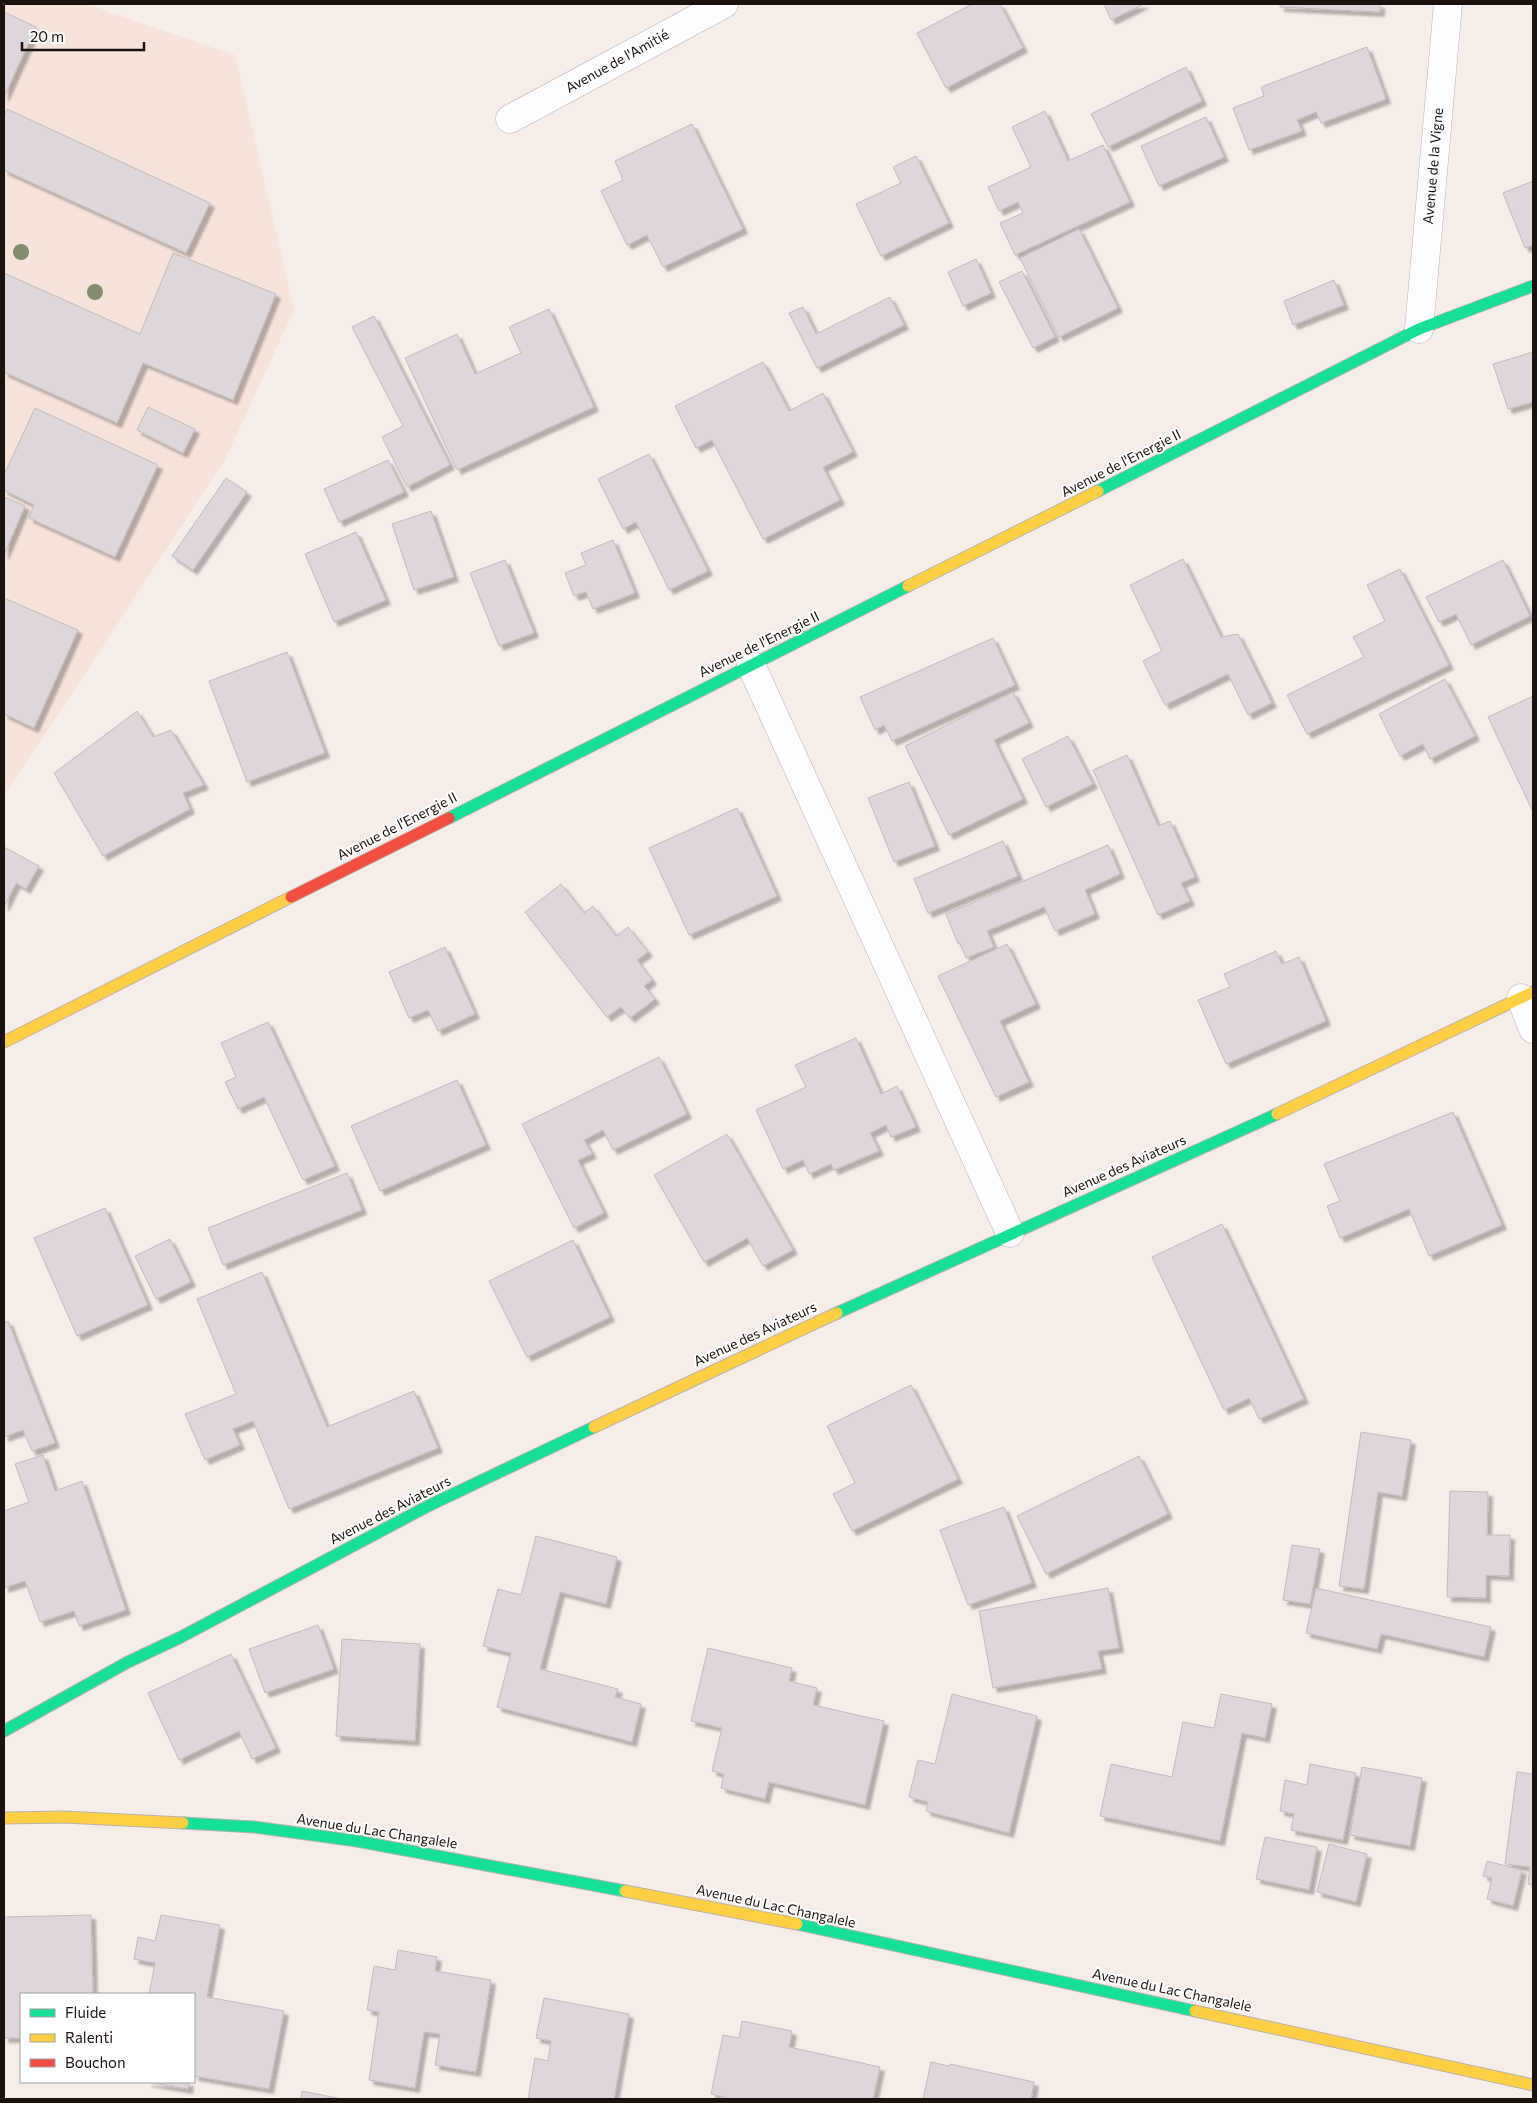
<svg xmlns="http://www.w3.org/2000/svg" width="1537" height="2103" viewBox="0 0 1537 2103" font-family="Commissioner,sans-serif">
  <defs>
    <filter id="shadow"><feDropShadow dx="4.5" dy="4.5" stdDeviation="1" flood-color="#0004"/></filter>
  </defs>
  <rect width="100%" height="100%" fill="#f6ede9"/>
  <path fill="#f6e3da" d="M4,4H86L235,55L294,310L224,462L4,796Z"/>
  <path fill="#ded6d8" stroke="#c2bcbe" filter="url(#shadow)" d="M972,4H1000L1023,48L946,88L917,33Z
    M1104,4H1144L1111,20Z
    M1280,4H1380V12L1280,7Z
    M4,12L36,27L4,97Z
    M1367,47L1386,99L1321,123L1316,112L1297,120L1302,131L1249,150L1233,108L1264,96L1261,87Z
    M1186,67L1202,101L1108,147L1091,114Z
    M7,109L210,203L186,253L4,170V116Z
    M1045,111L1068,161L1103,145L1130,202L1015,255L1000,223L1023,213L1018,202L999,211L988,187L1031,167L1012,127Z
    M1206,117L1224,157L1159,186L1141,146Z
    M692,124L743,229L663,267L647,235L627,245L601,191L623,180L615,161Z
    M916,156L949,223L881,256L856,204L901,183L893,167Z
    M1533,181V245L1525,248L1503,193Z
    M1079,229L1118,308L1059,337L1020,258Z
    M173,253L276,294L233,400L143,363L117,423L4,372V273L140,334Z
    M976,259L991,293L963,306L948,272Z
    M1022,271L1055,337L1033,348L999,282Z
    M1334,280L1344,305L1293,325L1284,301Z
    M890,297L904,325L817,368L789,313L803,307L816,334Z
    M549,309L594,407L457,470L405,358L457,334L475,374L521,353L509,327Z
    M374,316L450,465L407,487L382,437L403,426L352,327Z
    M1533,352V402L1508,409L1493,364Z
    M763,362L789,411L823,393L853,452L823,467L840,500L763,539L712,440L696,448L675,406Z
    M148,407L195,429L183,453L137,430Z
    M35,408L158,465L115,557L29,518L34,505L4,490V475Z
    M649,454L708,571L669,590L636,522L623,529L598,479Z
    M388,460L404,492L339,522L324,489Z
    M226,478L247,492L193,570L172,556Z
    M4,497L25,506L4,555Z
    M431,511L454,577L414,590L392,524Z
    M356,532L386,600L334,622L305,554Z
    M613,540L635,593L593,609L586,592L574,596L565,573L586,565L581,553Z
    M1183,559L1221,637L1238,634L1272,703L1248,715L1228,674L1165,705L1143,661L1162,651L1130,585Z
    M505,560L534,633L499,646L470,573Z
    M1503,560L1530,616L1471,645L1456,614L1439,622L1426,597Z
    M1400,569L1449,665L1307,734L1287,695L1364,657L1353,637L1385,621L1367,585Z
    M4,598L78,630L34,728L4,714Z
    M993,638L1015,685L892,741L884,725L875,730L860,697Z
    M287,652L325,753L247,782L209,681Z
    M1445,679L1475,736L1430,759L1423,744L1400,756L1379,714Z
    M1013,692L1029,723L994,740L1023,799L949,835L905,746Z
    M1533,696V812L1488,717Z
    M137,711L153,737L171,730L204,785L183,793L190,809L103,856L54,773Z
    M1068,736L1093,784L1046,807L1022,759Z
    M1127,755L1158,826L1170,821L1195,877L1181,883L1190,901L1158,915L1093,770Z
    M909,782L935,846L894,862L868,798Z
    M737,808L777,896L689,935L649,848Z
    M1003,841L1018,876L928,913L914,879Z
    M1108,845L1120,874L1085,890L1095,914L1055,931L1044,907L987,931L994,947L966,958L960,943L958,944L946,914Z
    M4,847L39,866L26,889L16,883L4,907Z
    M561,884L584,913L593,906L616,936L628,927L648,952L637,960L652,980L644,986L655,999L630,1018L621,1007L607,1017L525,912Z
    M1007,944L1036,1004L1000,1021L1029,1082L996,1097L938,976Z
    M445,947L475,1014L438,1031L428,1010L409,1018L389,972Z
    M1276,951L1282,964L1299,957L1326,1021L1226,1064L1198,1000L1230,987L1224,974Z
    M268,1022L335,1166L303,1180L264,1097L238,1109L225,1082L236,1077L221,1043Z
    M856,1038L881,1094L897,1086L916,1127L891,1137L886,1125L870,1133L879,1151L834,1170L831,1164L809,1174L803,1160L783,1169L756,1110L806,1087L795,1065Z
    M659,1057L687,1114L613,1150L603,1130L584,1140L592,1154L578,1160L604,1213L574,1228L522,1124Z
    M457,1080L486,1145L380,1191L351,1126Z
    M1453,1112L1502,1225L1429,1256L1409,1209L1340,1238L1327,1206L1340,1201L1324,1164Z
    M727,1134L793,1250L763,1266L747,1238L704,1262L654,1175Z
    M347,1173L362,1210L223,1265L208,1228Z
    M105,1208L148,1305L77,1336L34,1238Z
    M1222,1224L1304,1399L1259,1419L1249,1398L1224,1410L1152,1257Z
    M170,1239L191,1282L156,1299L135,1256Z
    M573,1240L610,1317L527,1357L489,1281Z
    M262,1272L327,1427L414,1391L438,1448L289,1509L253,1421L233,1429L240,1445L205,1460L185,1414L236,1394L197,1299Z
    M8,1321L55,1443L32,1451L23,1430L4,1437V1323Z
    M911,1385L958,1479L852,1531L833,1494L855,1483L827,1426Z
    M1361,1432L1411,1440L1402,1496L1378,1492L1364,1589L1339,1586Z
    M43,1455L55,1491L82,1481L126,1610L79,1626L74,1611L40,1622L25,1581L4,1588V1511L29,1502L15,1464Z
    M1139,1456L1168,1514L1046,1574L1017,1516Z
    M1450,1491L1488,1492L1487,1535H1510L1509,1576L1486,1575V1598L1447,1597Z
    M1004,1507L1032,1583L968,1605L940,1530Z
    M536,1536L617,1557L606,1604L560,1592L540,1669L618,1689L615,1697L641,1704L632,1742L497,1707L511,1653L483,1646L498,1589L521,1595Z
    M1292,1545L1320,1549L1310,1604L1283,1600Z
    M1108,1588L1119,1648L1098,1651L1102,1669L993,1688L979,1611Z
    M1316,1588L1491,1627L1484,1657L1381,1634L1377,1649L1306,1633Z
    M318,1625L334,1669L265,1693L249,1649Z
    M342,1639L420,1644L415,1741L336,1736Z
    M708,1648L792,1668L789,1681L817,1688L813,1705L884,1721L865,1805L769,1782L765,1799L721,1788L724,1774L712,1771L722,1728L691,1721Z
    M231,1654L276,1748L252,1759L239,1731L179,1760L148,1693Z
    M952,1694L1037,1716L1009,1833L926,1811L928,1802L909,1797L918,1760L935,1764Z
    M1221,1694L1272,1704L1265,1738L1242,1733L1220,1841L1100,1816L1111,1764L1172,1777L1183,1722L1214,1728Z
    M1310,1764L1356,1773L1343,1840L1291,1830L1294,1814L1280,1811L1285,1780L1307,1785Z
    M1362,1767L1422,1778L1410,1846L1350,1835Z
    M1517,1772L1533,1774V1885L1528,1884L1530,1867L1505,1864Z
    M1265,1837L1317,1847L1309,1890L1256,1879Z
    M1329,1844L1367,1854L1356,1902L1317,1892Z
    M1487,1861L1522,1870L1513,1906L1487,1899L1492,1878L1483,1876Z
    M91,1915L93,1994H21V2038H4V1917Z
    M161,1915L220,1925L207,1997L284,2011L269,2089L194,2076V1994H149L155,1963L134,1959L138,1937L155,1941Z
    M398,1950L437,1957L435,1971L491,1980L476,2072L435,2065L440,2034L424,2032L415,2088L369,2080L379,2012L367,2010L374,1966L395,1970Z
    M544,1998L629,2014L614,2099H528L535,2058L548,2061L551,2041L536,2038Z
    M742,2021L792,2031L789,2047L880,2067L873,2099H731L711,2094L723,2035L739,2038Z
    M931,2062L949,2066L950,2064L1034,2082L1031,2099H923Z
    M147,2082H189L188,2089Z
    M302,2091L342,2099H301Z"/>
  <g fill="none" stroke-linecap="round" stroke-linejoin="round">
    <g stroke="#bbb2ae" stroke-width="29">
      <path id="street" d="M510,119L724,4
        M1419,329L1448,4
        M751,665L1010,1233
        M1521,998L1533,1029"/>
    </g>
    <g stroke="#bbb2ae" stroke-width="13">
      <path id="fast" d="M1098,491L1419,329L1533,286
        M449,818L908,586
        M837,1313L1277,1114
        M4,1731L128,1662L181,1637L428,1506L594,1427
        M183,1823L254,1827L357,1841L625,1891
        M797,1924L1195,2011"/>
    </g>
    <g stroke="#bbb2ae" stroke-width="13">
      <path id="slow" d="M908,586L1098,491
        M4,1042L291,897
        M1277,1114L1533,992
        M594,1427L837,1313
        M4,1818L64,1817L183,1823
        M625,1891L797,1924
        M1195,2011L1533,2085"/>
    </g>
    <g stroke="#bbb2ae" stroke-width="13">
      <path id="jam" d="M291,897L449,818"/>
    </g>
    <use href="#street" stroke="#fefcfc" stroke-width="28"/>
    <use href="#fast" stroke="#16e098" stroke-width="11"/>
    <use href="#slow" stroke="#ffcf43" stroke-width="11"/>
    <use href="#jam" stroke="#f24e42" stroke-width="11"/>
  </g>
  <g fill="#838c6c">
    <circle cx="21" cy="252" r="8"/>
    <circle cx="95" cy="292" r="8"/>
  </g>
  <g text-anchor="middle" stroke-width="4" stroke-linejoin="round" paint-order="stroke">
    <g font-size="14" fill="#1b120e" stroke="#fff">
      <text transform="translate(617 61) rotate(-29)" y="5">Avenue de l'Amitié</text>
      <text transform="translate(1433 166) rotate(-85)" y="5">Avenue de la Vigne</text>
      <text transform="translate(1121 463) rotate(-27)" y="5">Avenue de l'Energie II</text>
      <text transform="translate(759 644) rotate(-26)" y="5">Avenue de l'Energie II</text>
      <text transform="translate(397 826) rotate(-27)" y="5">Avenue de l'Energie II</text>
      <text transform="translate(1124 1166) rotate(-24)" y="5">Avenue des Aviateurs</text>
      <text transform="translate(755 1334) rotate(-25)" y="5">Avenue des Aviateurs</text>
      <text transform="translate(390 1510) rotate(-27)" y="5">Avenue des Aviateurs</text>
      <text transform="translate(377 1831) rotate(9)" y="5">Avenue du Lac Changalele</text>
      <text transform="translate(776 1906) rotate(12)" y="5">Avenue du Lac Changalele</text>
      <text transform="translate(1172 1990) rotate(12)" y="5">Avenue du Lac Changalele</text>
    </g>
  </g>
  <rect width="1537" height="2103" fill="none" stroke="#1b120e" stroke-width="10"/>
  <rect x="20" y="1993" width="175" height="90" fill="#ffffff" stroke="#a4a09f"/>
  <rect x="30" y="2009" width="25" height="8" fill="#16e098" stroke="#a4a09f"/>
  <text x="65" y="2018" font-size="15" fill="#1b120e">Fluide</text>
  <rect x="30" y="2034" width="25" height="8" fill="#ffcf43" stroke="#a4a09f"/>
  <text x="65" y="2043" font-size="15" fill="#1b120e">Ralenti</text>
  <rect x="30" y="2059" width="25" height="8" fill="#f24e42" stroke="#a4a09f"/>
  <text x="65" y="2068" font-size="15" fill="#1b120e">Bouchon</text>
  <path d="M22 42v8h122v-8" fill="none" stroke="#1b120e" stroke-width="2.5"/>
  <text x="30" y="42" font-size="15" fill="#1b120e" stroke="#ffffff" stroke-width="4" paint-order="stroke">20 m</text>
</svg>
